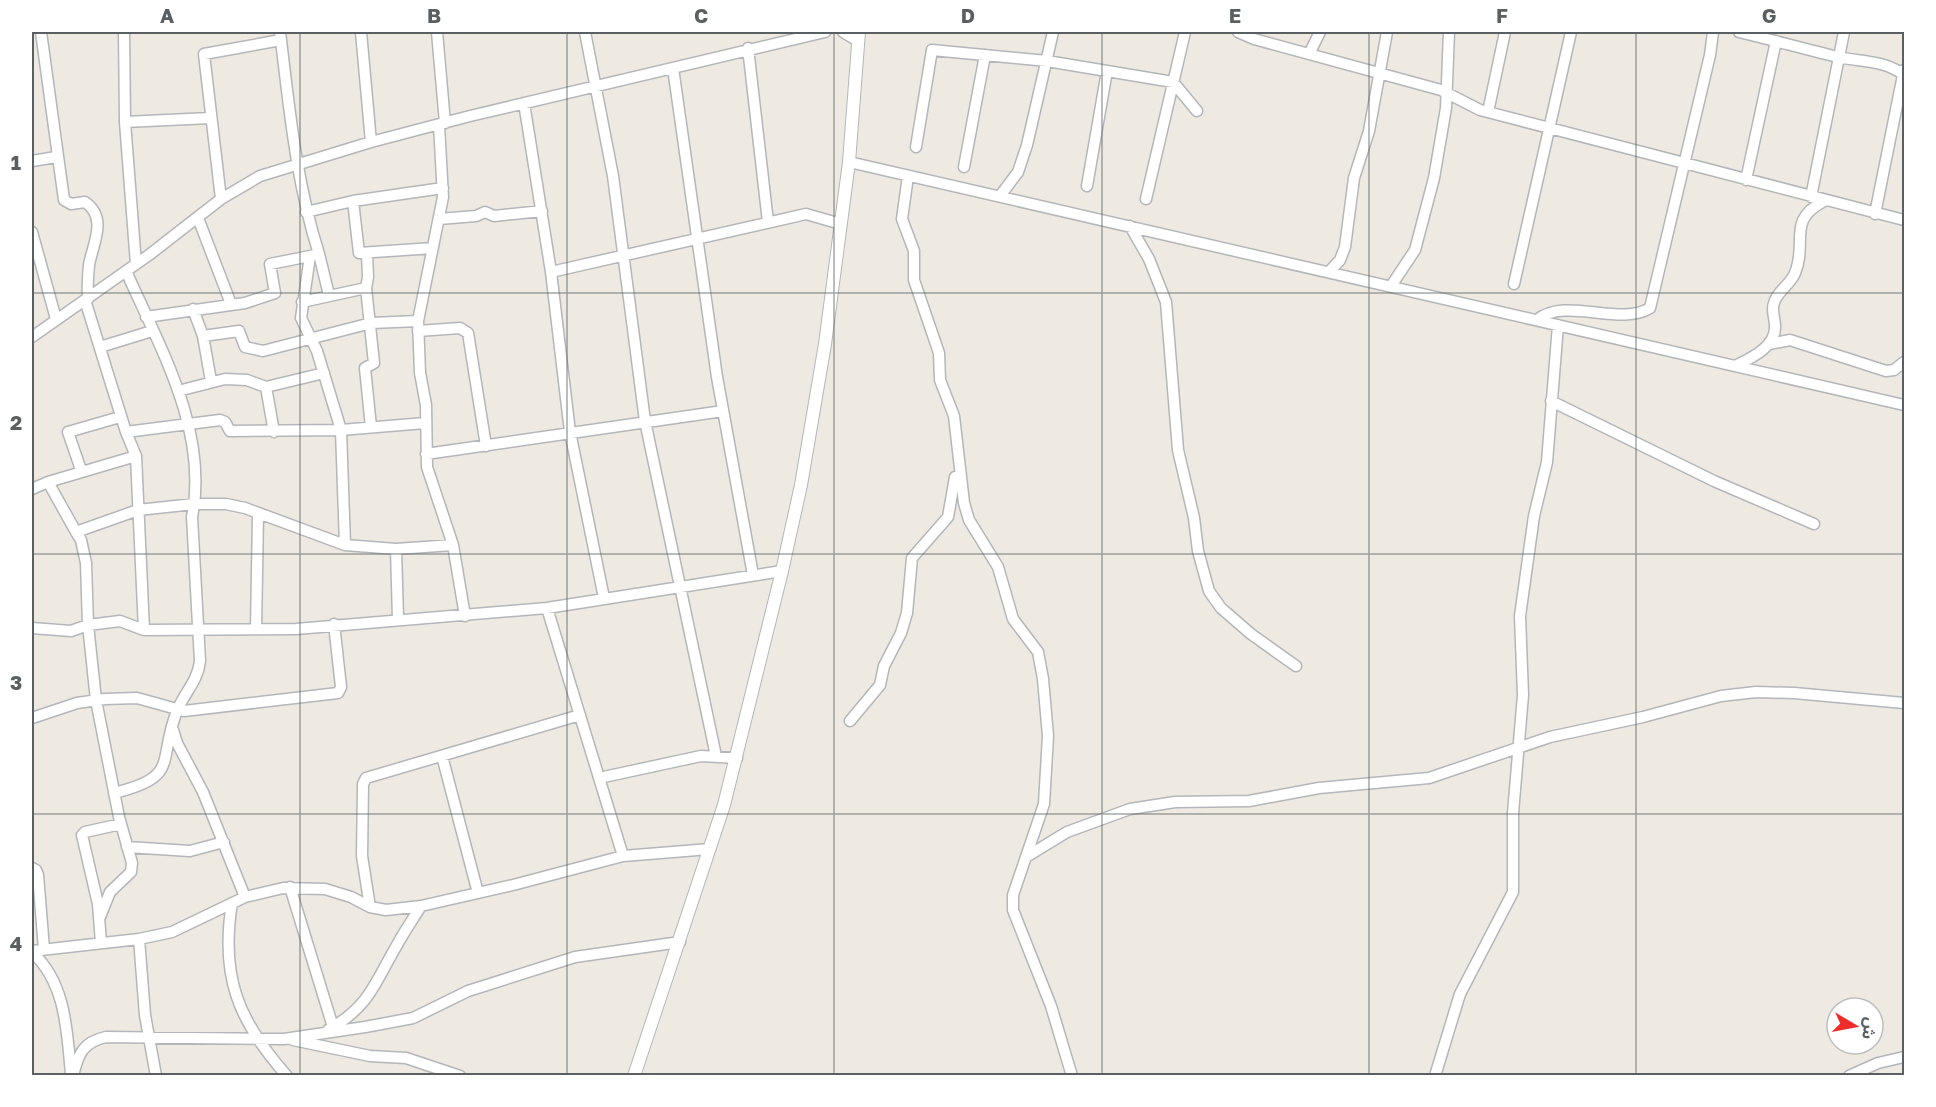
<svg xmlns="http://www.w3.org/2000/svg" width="1936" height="1107" viewBox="0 0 1936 1107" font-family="'Golos Text','Noto Sans Arabic',sans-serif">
  <rect width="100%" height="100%" fill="#eeeae2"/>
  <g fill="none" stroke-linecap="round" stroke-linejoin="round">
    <g stroke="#b3b6ba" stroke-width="13">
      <path id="minor" d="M41,32L64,200L71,204L85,202C108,218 93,243 89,265C88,276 87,287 88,299
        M124,32L125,122L136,264
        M280,32C289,106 296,182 319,254L310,256L301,318L317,351L341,430L345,545
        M361,32L371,142
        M437,32L445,123
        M585,32L613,176L645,421L716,756
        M843,32L858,41
        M1238,32L1254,39L1441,90L1480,110L1904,220
        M1739,32C1772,40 1805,49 1838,57C1862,62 1884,60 1904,75
        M748,48L768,222
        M1309,54L1320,32
        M673,68L717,377L753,575
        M524,103L551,272L570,432L604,598
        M1488,112L1505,32
        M125,122L210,118
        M439,125L443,197L418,321L420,373L426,405L427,467L453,545L465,616
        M916,147L932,50L1047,61L1173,82L1197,111
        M32,161L56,157
        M849,162L1904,405
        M964,167L985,55
        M908,176L902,219L914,251V280L939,353L940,380L954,416L964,503L969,520L998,567L1013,619L1038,652L1043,679L1048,736L1044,804L1013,895V910L1051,1006L1072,1076
        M1746,180L1776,41
        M1087,186L1107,71
        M1000,196L1018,172L1027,145L1053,32
        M1811,197L1844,32
        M221,199L204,54L281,40
        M1146,199L1185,32
        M353,201L359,253L433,248
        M306,212L353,201L443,188
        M1875,214L1904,70
        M198,218L231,304
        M439,219L476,216L485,212L494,216L542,211
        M1130,226L1149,259L1166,302L1178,450L1194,518L1198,551L1209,591L1221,608L1251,634L1296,666
        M32,232L56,319
        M319,254L329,295
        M551,272L806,214L841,224
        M1329,272L1340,260L1345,247L1354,178L1369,131L1387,32
        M1514,284L1571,32
        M1391,286L1415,250L1434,178L1446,108L1449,32
        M366,288L368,277L367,254
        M85,300L126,432L220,420L225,422L230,431L341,430L425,423
        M302,302L366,288L374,363L365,368L371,427
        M193,309L203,336L211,381
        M146,317L245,303L275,293L270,264L310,256
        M1537,320C1565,296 1620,327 1650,308L1710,55L1713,32
        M418,331L460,328L468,333L486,446
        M203,336L239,331L245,347L263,351L371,323L418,321
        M32,337L149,255L221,199L260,176L371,142L470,116L825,32
        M1769,344L1790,340L1886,371L1894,370L1904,362
        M100,347L152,331
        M1735,366C1751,358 1776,347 1775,326C1775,318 1771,310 1774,303C1777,291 1791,284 1795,273C1808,241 1786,221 1824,201
        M266,387L274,432
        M178,391L225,379L247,380L266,387L324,373
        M1551,401L1714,481L1814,524
        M126,432L136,456L144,630
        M426,454L723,411
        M81,470L68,432L120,417
        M48,482L136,456
        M32,489L48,482L76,532L138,510L194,504H226L245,508L345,545L396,549L453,545
        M76,532L81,540L86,563L88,625L96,700L119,817L132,863L131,872L110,892L100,917
        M396,549L398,619
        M547,608L623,856
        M32,628L71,631L88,625L120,621L144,630L296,629L547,608L782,571
        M256,629L258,515
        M32,718L77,703L105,699L137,698L184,711L338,693L341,687L334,624
        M850,721L880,685L884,666L901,633L907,613L912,558L948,517L955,477
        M173,730L177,743L203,792L245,897
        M442,756L478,893
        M599,778L701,756L737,758
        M114,793C181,777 157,761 177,711C184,693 198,681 200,661L192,517C209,431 160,348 126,271
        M127,847L190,851L224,842
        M1026,857L1067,832L1130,809L1175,802L1249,801L1319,788L1429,778L1550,737L1643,717L1721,696L1756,692L1794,693L1904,703
        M32,868L36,870L38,875L44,949
        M290,887L333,1027
        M232,903C220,976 238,1021 287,1076
        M370,907L362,856L363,784L366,778L580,715
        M139,939L145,1015L156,1076
        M101,943L98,904L82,835L85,832L121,824
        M32,951L139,939L172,932L245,897L283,888L325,889L351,897L370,907L386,910L421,906L513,885L623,856L710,849
        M32,952C66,983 67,1031 71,1074
        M328,1030C370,1006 374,984 397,945C404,932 413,919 421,906
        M293,1040L370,1056L406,1058L460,1076
        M73,1076C78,1054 83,1042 106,1037L284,1039L365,1027L413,1018L468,991L575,957L680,942
        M1435,1076L1460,994L1513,892V813L1523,695L1520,616L1534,516L1547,462L1558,325
        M1849,1076L1878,1063L1904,1057"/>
    </g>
    <g stroke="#b3b6ba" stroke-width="14">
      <path id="tertiary" d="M634,1076L724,805L782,571L801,485L825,344L849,162L859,32"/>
    </g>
    <use href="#minor" stroke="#fff" stroke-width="10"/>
    <use href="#tertiary" stroke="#fff" stroke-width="12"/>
  </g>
  <path fill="none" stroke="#5a5f63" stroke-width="1.5" stroke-opacity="0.55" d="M300,32V1076M567,32V1076M834,32V1076M1102,32V1076M1369,32V1076M1636,32V1076M32,293H1904M32,554H1904M32,814H1904"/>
  <rect width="1936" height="1107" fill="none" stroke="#ffffff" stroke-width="66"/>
  <g transform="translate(1855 1026) rotate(100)"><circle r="28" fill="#ffffff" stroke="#bdbfc1" stroke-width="1.5"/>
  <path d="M0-4.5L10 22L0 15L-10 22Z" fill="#ed2d29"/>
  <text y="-9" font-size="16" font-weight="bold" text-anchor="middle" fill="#5a5f63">ش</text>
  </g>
  <rect x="33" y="33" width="1870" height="1041" fill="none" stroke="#5a5f63" stroke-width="2"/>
  <g font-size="20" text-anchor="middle" font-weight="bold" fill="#5a5f63">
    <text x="167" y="23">A</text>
    <text x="434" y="23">B</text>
    <text x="701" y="23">C</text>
    <text x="968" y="23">D</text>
    <text x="1235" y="23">E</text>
    <text x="1502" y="23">F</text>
    <text x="1769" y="23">G</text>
    <text x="16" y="170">1</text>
    <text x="16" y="430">2</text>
    <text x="16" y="690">3</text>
    <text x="16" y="951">4</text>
  </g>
</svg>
